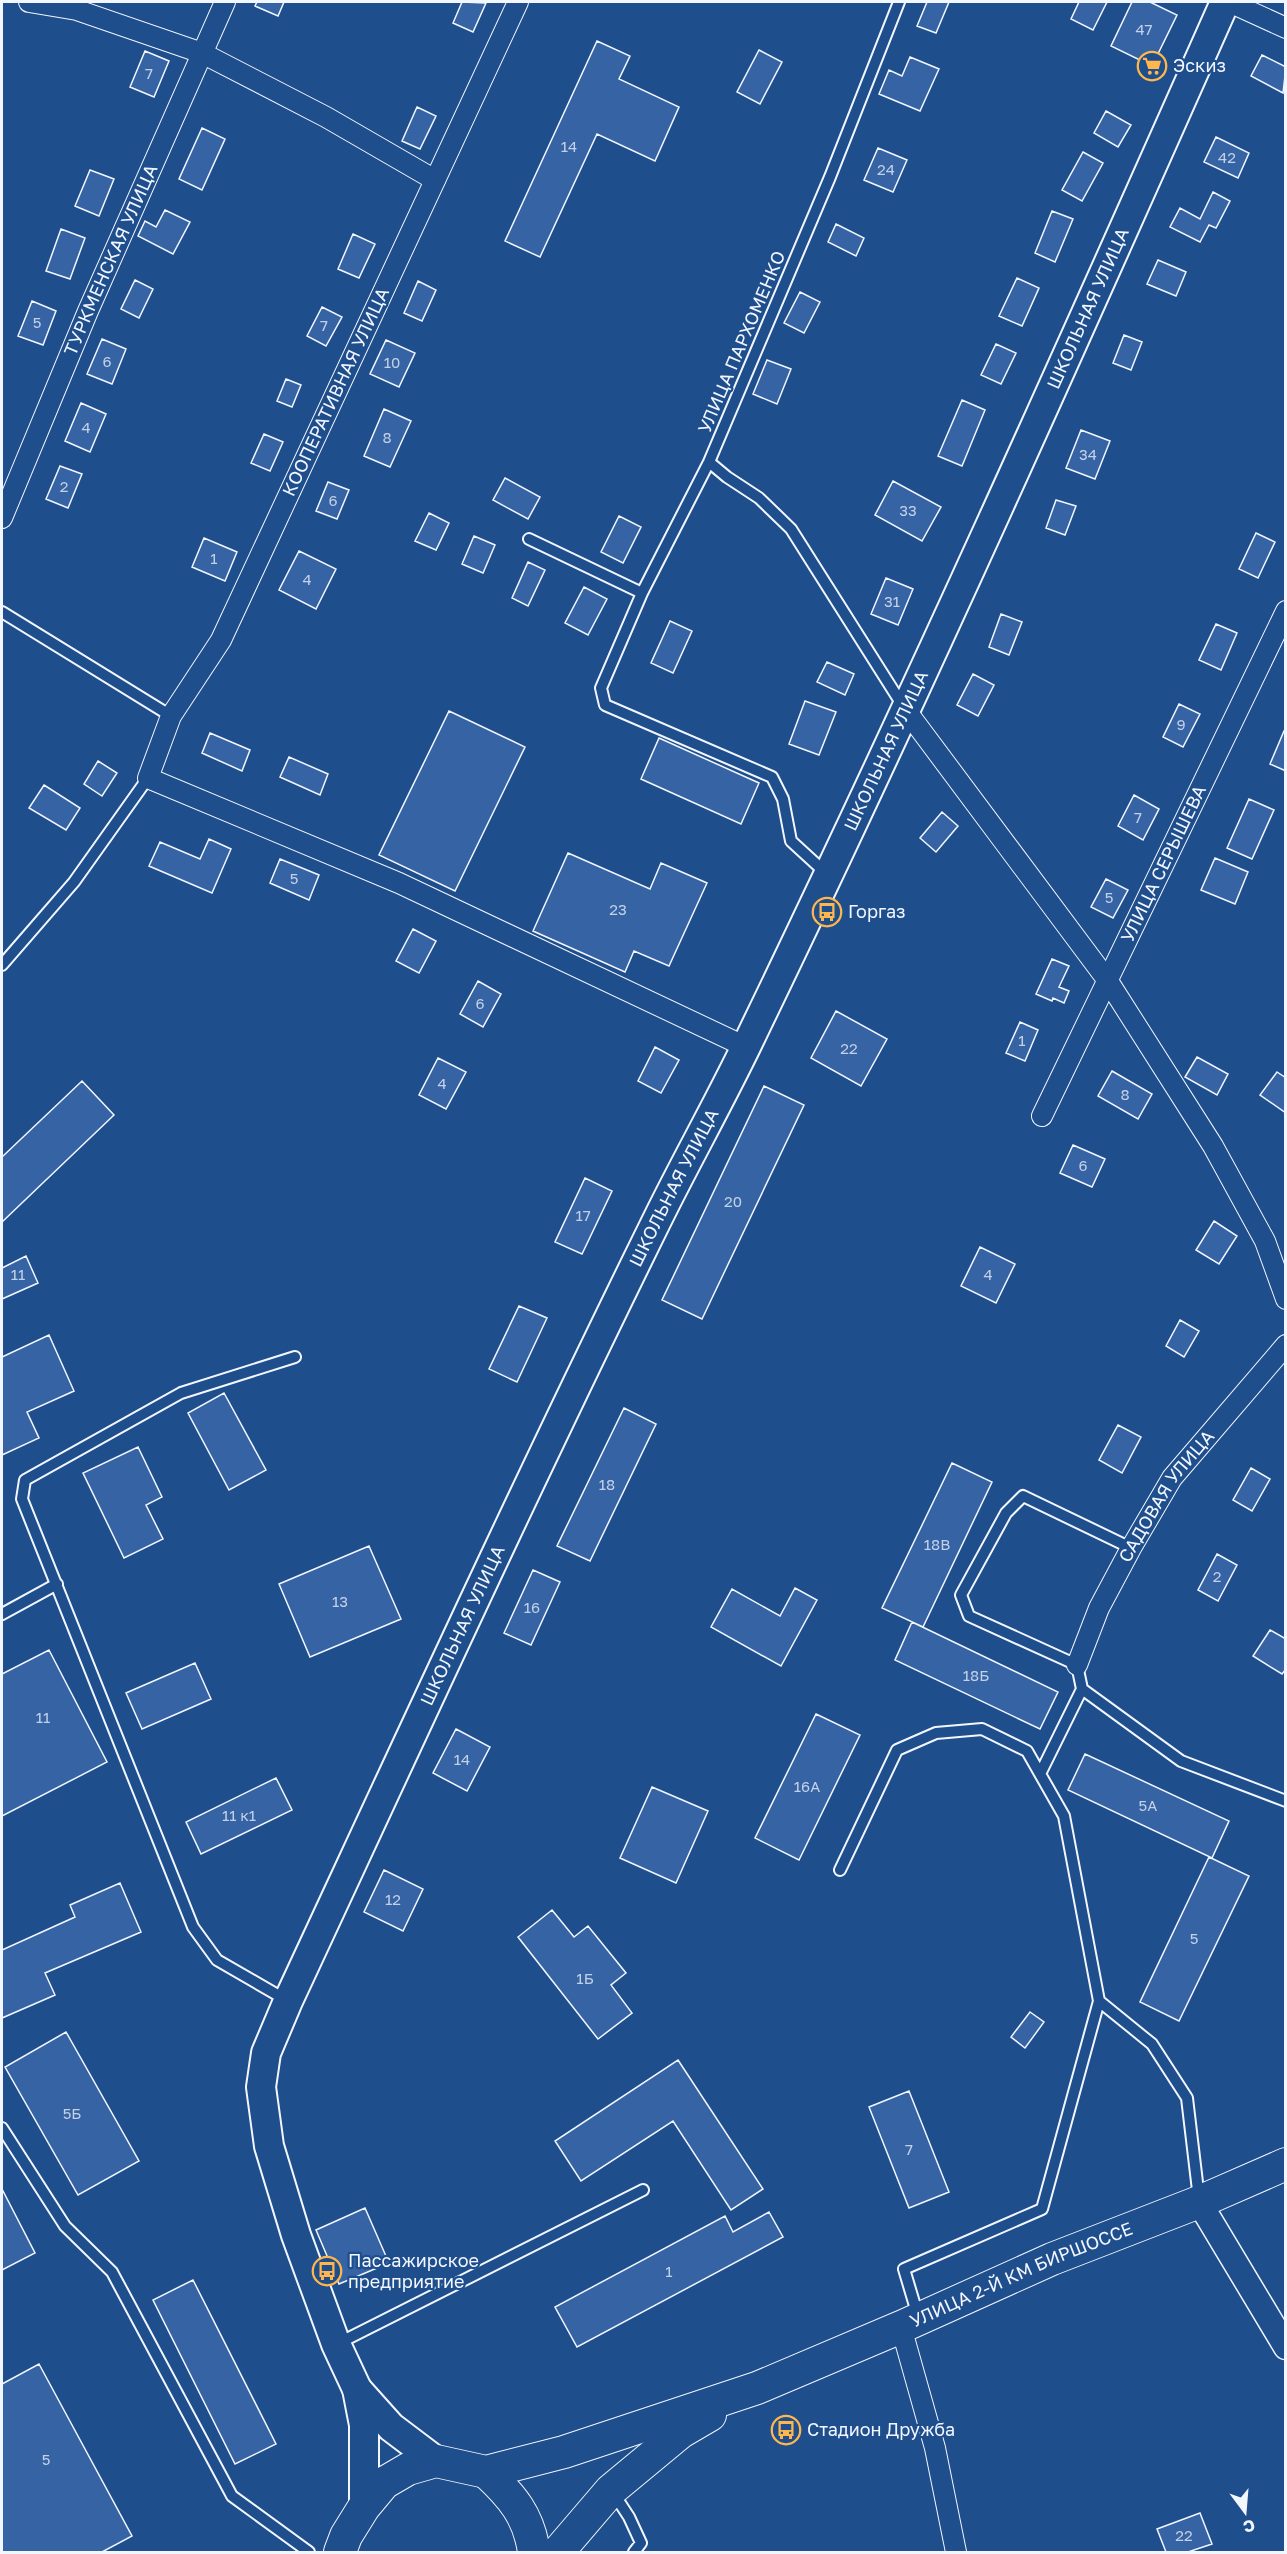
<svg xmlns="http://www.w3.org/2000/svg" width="1287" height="2554" viewBox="0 0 1287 2554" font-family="'Golos Text',sans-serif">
  <rect width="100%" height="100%" fill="#1f4e8c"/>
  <path fill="#3563a3" stroke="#f2f6ff" stroke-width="1.5" d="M257,2H284L278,16L255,6Z
    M462,2L486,3L473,32L453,23Z
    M927,2H949L936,33L917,26Z
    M1079,2H1107L1093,30L1071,19Z
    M1132,2H1150L1177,15L1152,66L1111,46Z
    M597,41L630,56L619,79L679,107L655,161L597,134L540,257L505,241Z
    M759,50L782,62L760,104L737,92Z
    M145,51L169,61L154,97L130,87Z
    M1262,55L1286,67L1283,93L1251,76Z
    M910,57L939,69L920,111L879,94L889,70L902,76Z
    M417,107L436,116L420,149L402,141Z
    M1106,111L1131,125L1118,147L1094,133Z
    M202,128L225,139L202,190L179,179Z
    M1216,137L1249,153L1238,178L1204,162Z
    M878,148L907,160L893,192L864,180Z
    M1083,152L1103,163L1082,201L1062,190Z
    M90,170L114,179L99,216L75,206Z
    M1213,192L1230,201L1216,228L1209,225L1200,242L1170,227L1180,208L1200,219Z
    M165,210L190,222L173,254L138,236L145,221L156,227Z
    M1052,211L1073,219L1055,262L1035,253Z
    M836,224L864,238L856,256L828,242Z
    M61,229L85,238L70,279L46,271Z
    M353,234L375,244L359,278L338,269Z
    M1158,260L1186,272L1176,296L1147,284Z
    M1017,278L1039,288L1022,326L999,316Z
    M135,280L153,289L139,318L121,309Z
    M418,281L436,290L422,321L404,313Z
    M800,292L820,302L804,333L784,323Z
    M32,301L56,311L43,345L18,336Z
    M322,307L342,317L326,346L307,336Z
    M1124,335L1142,342L1131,370L1113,363Z
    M102,339L126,349L112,384L87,374Z
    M386,340L415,353L399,387L370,374Z
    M996,344L1016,353L1001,384L981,375Z
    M767,360L791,369L777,404L753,394Z
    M286,379L301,385L292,407L277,401Z
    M962,400L985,410L962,466L938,456Z
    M81,403L106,414L90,452L65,441Z
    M384,409L411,421L390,467L364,456Z
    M1081,430L1110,441L1095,479L1066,468Z
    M264,434L283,442L270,471L251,463Z
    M60,466L82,474L68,508L46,499Z
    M505,478L540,497L528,519L493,500Z
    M893,481L941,507L922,541L875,515Z
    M328,482L349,490L337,519L316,511Z
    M1056,500L1076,506L1065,535L1046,528Z
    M429,513L449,523L436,550L415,541Z
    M619,516L641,527L623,563L601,552Z
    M1256,533L1275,542L1258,578L1239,569Z
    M474,536L495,545L483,573L462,564Z
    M204,538L237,552L225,581L192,567Z
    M299,551L336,569L316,609L279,590Z
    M528,562L545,570L528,606L512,598Z
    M886,578L913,589L898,625L871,614Z
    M584,587L607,599L588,635L565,623Z
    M1001,614L1022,622L1009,655L989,647Z
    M670,621L692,631L673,673L651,663Z
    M1216,624L1237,633L1221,670L1199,660Z
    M827,662L854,674L845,695L817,682Z
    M973,674L994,685L978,716L957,705Z
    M805,701L836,712L819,755L789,744Z
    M1179,704L1200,714L1183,747L1163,737Z
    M449,711L525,747L455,891L379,855Z
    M1284,731L1286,732V771L1270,764Z
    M210,733L250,750L242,771L202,753Z
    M659,738L759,783L741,824L641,779Z
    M289,757L328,774L320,795L280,777Z
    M98,761L117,773L102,796L84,784Z
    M44,785L80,808L66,830L29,808Z
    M1134,795L1159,809L1143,840L1118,826Z
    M1249,799L1274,810L1252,859L1227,848Z
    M942,812L958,826L936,852L920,838Z
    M209,839L231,849L212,893L149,866L160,842L200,859Z
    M568,853L650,889L661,863L707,883L669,966L634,951L625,972L533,931Z
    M1215,858L1248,872L1235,904L1201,890Z
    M280,859L319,875L309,900L270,883Z
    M1106,879L1128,890L1113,918L1091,907Z
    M413,929L436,941L419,973L396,961Z
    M1052,959L1069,966L1059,987L1069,991L1064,1003L1053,998L1052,1001L1036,994Z
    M478,981L501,994L483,1027L460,1014Z
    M836,1011L887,1039L861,1086L811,1058Z
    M1020,1022L1038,1030L1025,1061L1006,1053Z
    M655,1047L679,1060L661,1093L638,1081Z
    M1197,1057L1228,1074L1217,1095L1185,1077Z
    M438,1058L466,1072L446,1109L419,1095Z
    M1112,1071L1152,1094L1138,1119L1098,1096Z
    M1277,1072L1286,1078V1113L1260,1095Z
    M82,1081L114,1115L2,1222V1157Z
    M764,1086L804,1105L702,1319L662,1300Z
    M1073,1145L1105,1159L1092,1187L1060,1173Z
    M585,1178L612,1191L582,1254L555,1242Z
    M1214,1221L1237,1236L1219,1264L1196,1250Z
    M980,1247L1015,1264L996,1303L961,1286Z
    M26,1256L38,1283L2,1299V1268Z
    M519,1306L547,1318L517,1382L489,1369Z
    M1180,1320L1199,1331L1184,1357L1166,1346Z
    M49,1335L74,1391L27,1412L39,1438L2,1455V1357Z
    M224,1393L266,1470L229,1490L188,1413Z
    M624,1408L656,1424L590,1561L557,1546Z
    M1118,1425L1141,1437L1122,1473L1099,1460Z
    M138,1447L162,1497L146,1505L163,1539L124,1558L83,1473Z
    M952,1463L992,1482L923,1627L882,1608Z
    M1251,1468L1270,1479L1252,1511L1233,1500Z
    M369,1546L401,1619L310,1657L279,1584Z
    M1217,1554L1237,1565L1218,1601L1198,1590Z
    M533,1570L560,1582L531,1645L504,1633Z
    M795,1588L817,1600L781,1666L711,1627L732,1589L780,1616Z
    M912,1622L1058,1692L1040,1729L895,1660Z
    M1270,1630L1286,1639V1669L1282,1674L1253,1656Z
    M49,1650L107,1762L2,1816V1674Z
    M195,1663L211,1699L142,1729L126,1693Z
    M816,1714L860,1735L799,1860L755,1838Z
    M456,1729L490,1747L467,1791L433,1773Z
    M1085,1754L1229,1821L1212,1858L1068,1790Z
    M276,1778L292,1810L201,1854L186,1822Z
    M652,1787L708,1811L676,1883L620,1858Z
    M1209,1857L1249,1876L1179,2021L1140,2002Z
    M384,1870L423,1889L403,1931L364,1912Z
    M120,1883L141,1932L45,1973L55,1995L2,2018V1950L75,1917L70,1905Z
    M552,1910L574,1937L588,1926L626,1973L611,1985L632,2013L598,2039L518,1937Z
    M1030,2012L1044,2022L1025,2048L1011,2037Z
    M66,2032L139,2161L78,2195L5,2067Z
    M678,2060L763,2189L731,2210L673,2121L581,2181L555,2141Z
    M909,2091L949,2192L909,2208L869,2107Z
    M2,2189L35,2253L2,2270Z
    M365,2208L389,2263L339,2284L316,2230Z
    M769,2212L783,2237L577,2347L555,2307L725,2216L733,2232Z
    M193,2280L276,2444L235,2464L153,2300Z
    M39,2364L132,2536L102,2552H2V2384Z
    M1200,2513L1212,2544L1188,2552H1166L1157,2529Z"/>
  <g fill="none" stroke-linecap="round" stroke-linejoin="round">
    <g stroke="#f2f6ff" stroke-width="14">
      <path id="service" d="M709,462L727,477L759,498L791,529L903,706
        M529,539L642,593
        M2,612L171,716
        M827,874L791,841L783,799L772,777L605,705L601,688L642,593L709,462L830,177L899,2
        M2,965L74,882L148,778
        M2,1614L57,1584
        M1082,1689L1181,1761L1286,1801
        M1040,1774L1082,1689L1077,1665L969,1616L961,1595L1006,1513L1023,1496L1131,1548
        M840,1870L897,1750L936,1733L982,1729L1027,1751L1064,1816L1099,2001L1042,2209L904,2269L918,2316
        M288,2001L217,1960L193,1927L22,1499L25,1480L181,1393L295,1357
        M1099,2001L1152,2044L1187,2098L1199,2199
        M2,2128L65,2226L112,2272L232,2496L309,2552
        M337,2344L643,2190
        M612,2491L629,2517L641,2543L634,2552"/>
    </g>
    <g stroke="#f2f6ff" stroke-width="22">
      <g id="minor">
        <path d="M29,2L77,10L202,53L326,117L435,180"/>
        <path d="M518,2L221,640L171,716L148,778L399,883L746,1047"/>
        <path d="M1229,2L1286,28"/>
        <path id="s1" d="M2,518L88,311L225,2"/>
        <path d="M905,709L1108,981L1213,1146L1265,1241L1286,1299"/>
        <path id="s2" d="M1042,1116L1286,611"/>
        <path id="s3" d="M1077,1665L1099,1608L1131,1548L1172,1478L1286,1345"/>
        <path d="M901,2327L935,2448L956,2552"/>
      </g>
    </g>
    <g stroke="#f2f6ff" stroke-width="27">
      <path id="tertiary" d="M1199,2202L1286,2347"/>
    </g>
    <g stroke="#f2f6ff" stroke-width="32">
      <g id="secondary">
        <path d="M357,2389L391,2427L436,2461"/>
        <path id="s4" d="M364,2507V2425L357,2389L336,2344L296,2235L269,2146L261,2087L266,2053L288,2001C410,1739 530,1477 658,1218C689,1155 724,1094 754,1030C918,691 1072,346 1225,2"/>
      </g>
    </g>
    <g stroke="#f2f6ff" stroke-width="34">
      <g id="primary">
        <path d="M486,2472C512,2496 529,2516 534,2552"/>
        <path id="s5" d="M340,2552L346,2536L364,2507L384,2483L408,2469L436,2461L486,2472L564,2452L757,2388L901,2327L1052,2259L1199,2202L1286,2164"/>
        <path d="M558,2552L611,2490L681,2432L710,2415"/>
      </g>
    </g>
    <use href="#service" stroke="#1f4e8c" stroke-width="10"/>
    <use href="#minor" stroke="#1f4e8c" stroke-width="20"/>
    <use href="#tertiary" stroke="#1f4e8c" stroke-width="24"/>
    <use href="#secondary" stroke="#1f4e8c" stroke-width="28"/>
    <use href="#primary" stroke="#1f4e8c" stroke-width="32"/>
  </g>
  <defs>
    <g id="supermarket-ring" transform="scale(1.5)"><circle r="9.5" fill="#1f4e8c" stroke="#ffb74d" stroke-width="1.5"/><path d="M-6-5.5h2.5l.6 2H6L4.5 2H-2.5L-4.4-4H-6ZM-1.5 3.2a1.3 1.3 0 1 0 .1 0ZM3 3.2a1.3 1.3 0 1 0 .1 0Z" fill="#ffb74d"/></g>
    <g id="bus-ring" transform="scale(1.5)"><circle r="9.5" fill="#1f4e8c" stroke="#ffb74d" stroke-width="1.5"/><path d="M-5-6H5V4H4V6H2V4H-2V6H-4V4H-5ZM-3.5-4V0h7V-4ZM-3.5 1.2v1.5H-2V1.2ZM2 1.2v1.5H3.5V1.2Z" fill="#ffb74d"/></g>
  </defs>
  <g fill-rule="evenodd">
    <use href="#supermarket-ring" x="1152" y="66"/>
    <use href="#bus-ring" x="827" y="912"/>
    <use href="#bus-ring" x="327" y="2271"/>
    <use href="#bus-ring" x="786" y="2430"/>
  </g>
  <g text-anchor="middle" stroke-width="4.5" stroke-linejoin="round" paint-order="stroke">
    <g font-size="15" fill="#c3d1e8">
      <text x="1144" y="35">47</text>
      <text x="149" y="79">7</text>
      <text x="569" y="152">14</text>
      <text x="1227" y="163">42</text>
      <text x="886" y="175">24</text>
      <text x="37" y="328">5</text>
      <text x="324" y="331">7</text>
      <text x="107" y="367">6</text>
      <text x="392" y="368">10</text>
      <text x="86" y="433">4</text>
      <text x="387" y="443">8</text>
      <text x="1088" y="460">34</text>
      <text x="64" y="492">2</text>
      <text x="333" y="506">6</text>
      <text x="908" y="516">33</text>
      <text x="214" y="564">1</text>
      <text x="307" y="585">4</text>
      <text x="892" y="607">31</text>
      <text x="1181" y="730">9</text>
      <text x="1138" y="823">7</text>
      <text x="294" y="884">5</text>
      <text x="1109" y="903">5</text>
      <text x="618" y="915">23</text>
      <text x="480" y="1009">6</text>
      <text x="1022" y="1046">1</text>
      <text x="849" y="1054">22</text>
      <text x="442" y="1089">4</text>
      <text x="1125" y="1100">8</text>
      <text x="1083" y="1171">6</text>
      <text x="733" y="1207">20</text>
      <text x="583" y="1221">17</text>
      <text x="18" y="1280">11</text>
      <text x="988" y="1280">4</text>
      <text x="607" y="1490">18</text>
      <text x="937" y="1550">18В</text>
      <text x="1217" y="1582">2</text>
      <text x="340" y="1607">13</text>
      <text x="532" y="1613">16</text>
      <text x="976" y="1681">18Б</text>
      <text x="43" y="1723">11</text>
      <text x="462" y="1765">14</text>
      <text x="807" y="1792">16А</text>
      <text x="1148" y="1811">5А</text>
      <text x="239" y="1821">11 к1</text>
      <text x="393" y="1905">12</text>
      <text x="1194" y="1944">5</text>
      <text x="585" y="1984">1Б</text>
      <text x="72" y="2119">5Б</text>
      <text x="909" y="2155">7</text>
      <text x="669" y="2277">1</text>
      <text x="46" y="2465">5</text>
      <text x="1184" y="2541">22</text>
    </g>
    <g font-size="18" fill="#f2f6ff" stroke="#1f4e8c" text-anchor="start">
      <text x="1173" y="72">Эскиз</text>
      <text x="848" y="918">Горгаз</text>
      <text x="348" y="2267">Пассажирское<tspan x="348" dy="21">предприятие</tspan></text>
      <text x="807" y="2436">Стадион Дружба</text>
    </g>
    <g font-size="18" fill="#f2f6ff" stroke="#1f4e8c">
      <text dy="6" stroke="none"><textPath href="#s1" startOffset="280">ТУРКМЕНСКАЯ УЛИЦА</textPath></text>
      <text dy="6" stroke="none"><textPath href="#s4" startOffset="2400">ШКОЛЬНАЯ УЛИЦА</textPath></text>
      <text transform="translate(742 342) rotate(-67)" y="6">УЛИЦА ПАРХОМЕНКО</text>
      <text transform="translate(336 392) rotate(-65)" y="6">КООПЕРАТИВНАЯ УЛИЦА</text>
      <text dy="6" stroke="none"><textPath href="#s4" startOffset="1914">ШКОЛЬНАЯ УЛИЦА</textPath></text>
      <text dy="6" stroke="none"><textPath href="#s2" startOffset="280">УЛИЦА СЕРЫШЕВА</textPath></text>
      <text dy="6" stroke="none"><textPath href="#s4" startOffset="1428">ШКОЛЬНАЯ УЛИЦА</textPath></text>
      <text dy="6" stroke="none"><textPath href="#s3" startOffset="192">САДОВАЯ УЛИЦА</textPath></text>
      <text dy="6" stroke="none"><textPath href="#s4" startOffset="942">ШКОЛЬНАЯ УЛИЦА</textPath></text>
      <text dy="6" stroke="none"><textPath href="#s5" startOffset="762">УЛИЦА 2-Й КМ БИРШОССЕ</textPath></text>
    </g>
  </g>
  <rect width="1287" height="2554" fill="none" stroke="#f2f6ff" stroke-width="6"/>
  <g transform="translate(1245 2512) rotate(164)" stroke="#1f4e8c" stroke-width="4.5" paint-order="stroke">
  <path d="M0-4.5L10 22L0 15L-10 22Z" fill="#f2f6ff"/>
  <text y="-9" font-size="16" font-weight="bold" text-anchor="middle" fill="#f2f6ff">С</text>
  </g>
</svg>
